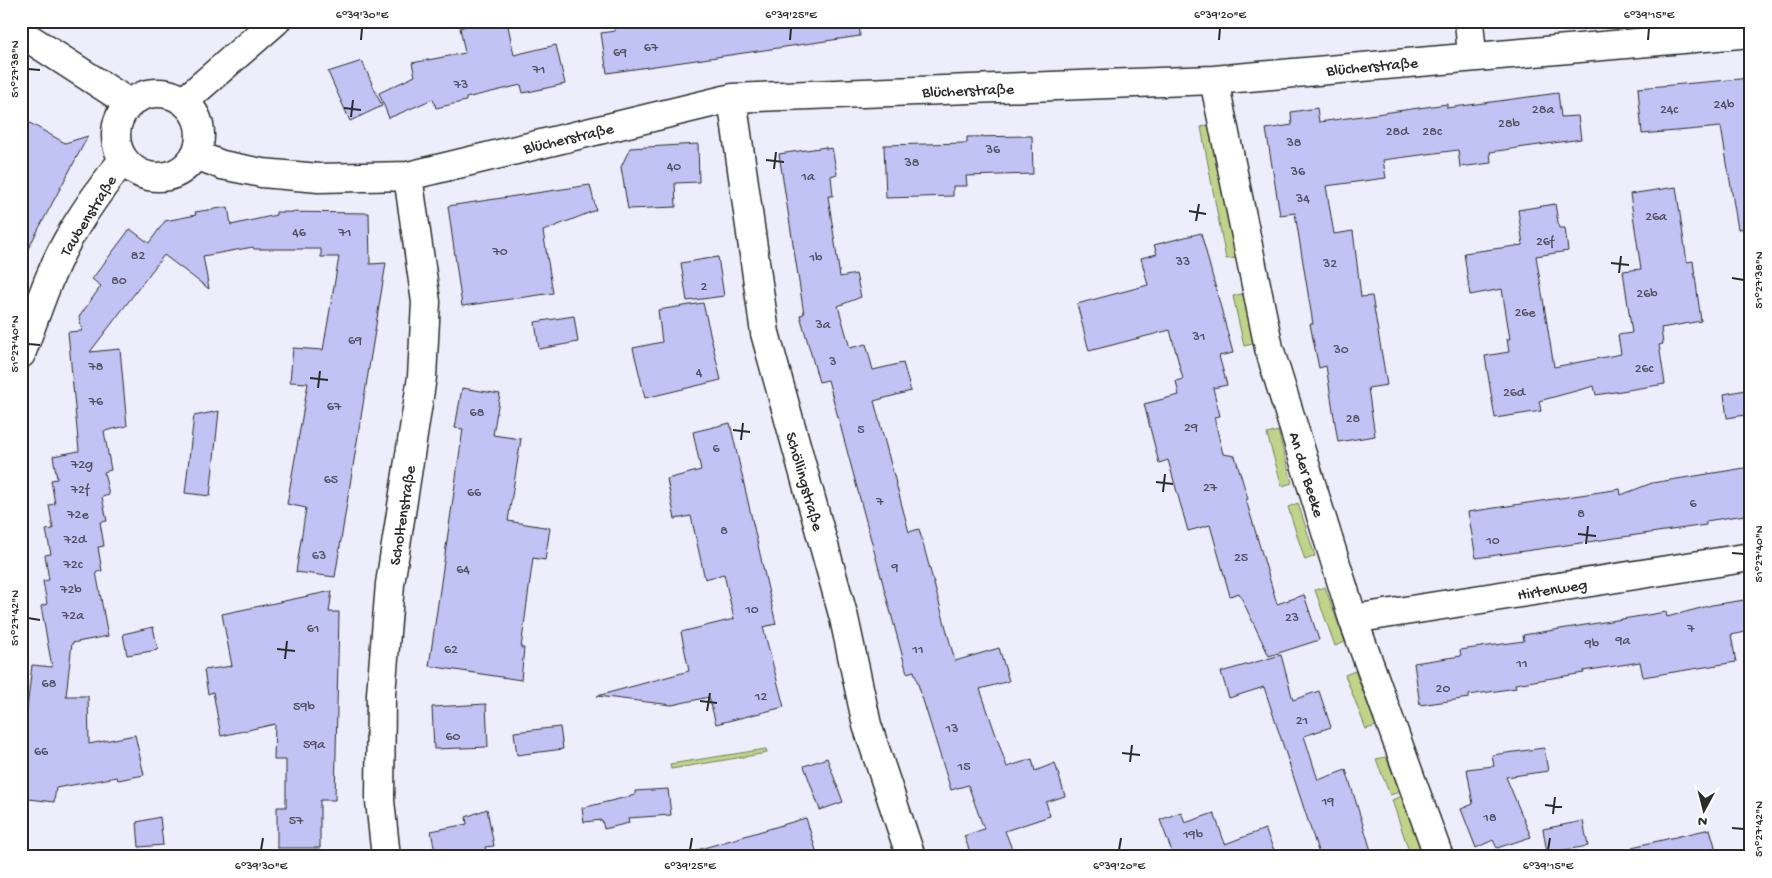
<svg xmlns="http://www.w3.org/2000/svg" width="1772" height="878" viewBox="0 0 1772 878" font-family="'Gochi Hand',sans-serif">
  <rect width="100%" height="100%" fill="#ededfc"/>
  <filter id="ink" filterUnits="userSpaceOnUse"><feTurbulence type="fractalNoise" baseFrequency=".02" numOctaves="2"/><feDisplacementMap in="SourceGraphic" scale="10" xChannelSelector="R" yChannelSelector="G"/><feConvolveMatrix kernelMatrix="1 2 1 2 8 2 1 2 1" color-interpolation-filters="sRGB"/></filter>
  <g filter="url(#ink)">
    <path fill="#bfd489" stroke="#75805a" d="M1212,124L1238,258L1226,259L1201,127Z
      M1246,293L1257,343L1244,346L1233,296Z
      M1278,431L1292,483L1282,486L1267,434Z
      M1298,503L1315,556L1305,560L1288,507Z
      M1325,587L1345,642L1335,646L1315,590Z
      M1355,671L1376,726L1366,729L1345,675Z
      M766,749L767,753L671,769L670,764Z
      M1386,757L1400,792L1390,795L1376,759Z
      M1402,796L1424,857H1411L1392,800Z"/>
    <path fill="#c2c3f5" stroke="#2b2b2b" d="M480,21H507L514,55L556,45L565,84L523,93L521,85L466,98V101L436,108L433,99L389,118L379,93L415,76L412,63L465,53L460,28Z
      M614,21H859L860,36L607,73L601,33L615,31Z
      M362,61L382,106L350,121L328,72Z
      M1751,78V228L1738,229L1721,127L1642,134L1638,88Z
      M1558,93L1561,117L1578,116L1581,139L1490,152L1491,163L1460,167L1458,150L1383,160L1386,178L1326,186L1334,234L1353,231L1361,297L1372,296L1387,385L1368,388L1375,436L1338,442L1326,366L1319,368L1314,344L1310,324H1313L1295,213L1280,215L1266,129L1292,125L1291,112L1317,108L1319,122L1447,104V108Z
      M21,118L65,143L88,136L21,262Z
      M1032,136L1033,174L966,176L967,186H953V196L886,198L884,145L967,143V137Z
      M698,144L699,182L675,183L676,207L628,209L621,167L630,148Z
      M826,147V149L832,148L837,174L831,176L833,196H828L840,277L856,274L861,297L838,306L850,348L866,344L873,370L903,363L911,391L874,401L909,532L919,529L955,661L999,648L1009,681L980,689L1007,767L1032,759L1035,771L1055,763L1065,796L1046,802L1050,816L1005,831L1015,857H972L964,836L984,829L968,785L951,790L914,671L907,673L828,380L819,382L800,315L804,314L779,154Z
      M590,185L596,210L543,231L553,293L462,306L448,206Z
      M1676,187L1687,262L1693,261L1701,321L1661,328L1663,344L1659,345L1665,384L1596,395L1594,386L1539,401L1541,411L1495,418L1485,356L1509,352L1507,339H1510L1502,289L1470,295L1464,253L1523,245L1518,210L1555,204L1559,228H1565L1568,251L1536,256L1554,367L1621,354L1618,335L1632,333L1623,271L1641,269L1630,194Z
      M228,207L231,225L276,215V212L369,213L370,264L386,263L335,577L296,572L306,508L287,504L308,383L290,382L293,348L323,350L339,257H321V249H254L253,247L203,256L209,289L164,255L90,352L120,349L127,426L104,431L111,470L104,472L109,495L102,497L107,521L100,522L104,546L98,547L102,571L96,572L108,636L72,643L66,696H88L89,744L135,735L144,775L118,780L117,777L56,788L54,802L21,798V761L32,665L52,667L41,606L47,604L43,581L49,580L45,555L51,554L46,530L53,529L49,505L55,504L51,480L57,479L53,456L79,451L68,332L82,331L79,317L101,286L92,279L130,229L149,243L165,221L196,215L195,212Z
      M1201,233L1233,353L1219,356L1227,385L1213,388L1220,416L1214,417L1223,454L1235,456L1248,499L1246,500L1277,604L1304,595L1319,640L1269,656L1239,593L1230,596L1210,525L1188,531L1168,460L1159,463L1144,404L1179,395L1176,381L1183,379L1170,330L1089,351L1077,304L1148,285L1141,258L1157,254L1154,245Z
      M718,257L724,296L687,301L681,263Z
      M703,303L721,380L645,398L633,348L662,342L658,310Z
      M574,316L578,342L539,349L535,322Z
      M462,388L500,394L493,435L521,439L508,521L550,528L545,560L533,558L521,648H524L521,680L429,666L463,429L455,428Z
      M1751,389V414L1727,418L1724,394Z
      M219,411L210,496L185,493L194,416Z
      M730,423L776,624L763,627L784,707L716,724L709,697L672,705L597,696L689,671L681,632L734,619L724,574L705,579L691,516L675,519L667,479L701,470L693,432Z
      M1751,467V514L1706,521V525L1476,558L1468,512L1620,489L1621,495L1652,483Z
      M332,591L329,612H339L335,800H320V848H277V807H286V760H274L275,724L221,736L213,692L208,694L204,670L232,666L222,614Z
      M1751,599V631L1731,635L1736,662L1643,677L1640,662L1583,671L1584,673L1515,684L1516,688L1469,695V698L1420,705L1414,663L1461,656L1460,650L1524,641L1523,635L1666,612L1667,617L1712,605Z
      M153,627L158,650L127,655L123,634Z
      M1281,655L1293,700L1319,691L1331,727L1304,736L1318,780L1346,770L1373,857H1320L1264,687L1229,698L1221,672Z
      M486,704L488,747L434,749L432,707Z
      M560,727L563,749L517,755L514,732Z
      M1544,748L1548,771L1506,777L1531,837L1497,848L1493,840L1476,848L1461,809L1473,804L1467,769L1494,766L1492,755Z
      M827,758L843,802L820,810L804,766Z
      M668,789L671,815L628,818L629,823L604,829L602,820L584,822L582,808L635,795V791Z
      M487,809L494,846L485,847L487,857H436L431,831L467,824L466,817Z
      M1181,812L1185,823L1214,813L1225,844L1265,829L1277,857H1174L1160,820Z
      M160,817L163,845L139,847L137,822Z
      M806,818L818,857H698L697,850Z
      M1583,821L1588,846L1547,853L1543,829Z
      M1710,829L1718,857H1633L1632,847Z"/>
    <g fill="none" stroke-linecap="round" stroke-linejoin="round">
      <g stroke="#2b2b2b" stroke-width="31">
        <path id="minor" d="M1469,21L1472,56
          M21,40L27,37L129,103
          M1214,80L1269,348L1353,619L1439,857
          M116 135a42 42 0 1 1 84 0a42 42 0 1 1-84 0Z
          M732,98L765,333L844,618L867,725L911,857
          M184,101L276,21
          M196,155L222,165L262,173L319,178L408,176L732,98L1214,80L1751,33
          M21,354C36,315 49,272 70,236C85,210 104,184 123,160
          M1353,619L1751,557
          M386,857L380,801L381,694L390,584L422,377L426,302L408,176"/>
      </g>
      <use href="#minor" stroke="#fff" stroke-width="28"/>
    </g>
  </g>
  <path fill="none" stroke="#2b2b2b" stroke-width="2" d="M361,40L362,28M790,40L791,28M1219,40L1220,28M1648,40L1649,28M28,69L40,70M344,108L361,110M351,117L353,100M766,160L784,162M774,169L776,152M1189,211L1206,214M1196,221L1199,204M1611,263L1629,265M1619,273L1621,256M1732,278L1744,280M28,344L40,345M310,378L328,380M318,388L320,371M733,430L750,432M741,440L743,423M1156,482L1173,484M1163,492L1165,474M1578,534L1596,536M1586,544L1588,526M1732,553L1744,554M28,618L40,620M277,649L295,651M285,659L287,641M700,701L717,703M707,711L710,693M1122,753L1140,755M1130,762L1132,745M1545,805L1562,807M1553,814L1555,797M1732,828L1744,829M261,850L263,838M690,850L692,838M1119,850L1121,838M1548,850L1550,838"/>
  <g text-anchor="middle" stroke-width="4.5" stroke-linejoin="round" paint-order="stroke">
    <g font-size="14" fill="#51515e">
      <text x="651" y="51">67</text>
      <text x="620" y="56">69</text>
      <text x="539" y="73">71</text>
      <text x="461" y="88">73</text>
      <text x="1724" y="108">24b</text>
      <text x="1543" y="113">28a</text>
      <text x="1669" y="113">24c</text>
      <text x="1509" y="127">28b</text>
      <text x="1397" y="135">28d</text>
      <text x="1432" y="135">28c</text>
      <text x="1294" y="146">38</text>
      <text x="993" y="153">36</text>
      <text x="912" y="166">38</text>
      <text x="674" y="170">40</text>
      <text x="1298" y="175">36</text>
      <text x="808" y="180">1a</text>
      <text x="1303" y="202">34</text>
      <text x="1656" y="220">26a</text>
      <text x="299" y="236">46</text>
      <text x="345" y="236">71</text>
      <text x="1545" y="245">26f</text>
      <text x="500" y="255">70</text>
      <text x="138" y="259">82</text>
      <text x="816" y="261">1b</text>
      <text x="1183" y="265">33</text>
      <text x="1330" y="267">32</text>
      <text x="119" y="284">80</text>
      <text x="704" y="290">2</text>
      <text x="1647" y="297">26b</text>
      <text x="1525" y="316">26e</text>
      <text x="823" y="328">3a</text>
      <text x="1199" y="340">31</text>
      <text x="355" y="344">69</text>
      <text x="1341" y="353">30</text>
      <text x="833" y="365">3</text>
      <text x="96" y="370">78</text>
      <text x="1644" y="372">26c</text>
      <text x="699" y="376">4</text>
      <text x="1514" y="396">26d</text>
      <text x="96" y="405">76</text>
      <text x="334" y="410">67</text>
      <text x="477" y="416">68</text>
      <text x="1353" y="422">28</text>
      <text x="1191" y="431">29</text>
      <text x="861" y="433">5</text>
      <text x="716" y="452">6</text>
      <text x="82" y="468">72g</text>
      <text x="331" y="483">65</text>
      <text x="1210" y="491">27</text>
      <text x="80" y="493">72f</text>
      <text x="474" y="496">66</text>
      <text x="880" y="505">7</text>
      <text x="1693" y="507">6</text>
      <text x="1581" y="517">8</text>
      <text x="78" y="518">72e</text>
      <text x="724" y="534">8</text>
      <text x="75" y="543">72d</text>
      <text x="1493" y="544">10</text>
      <text x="319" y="559">63</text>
      <text x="1241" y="561">25</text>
      <text x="73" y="568">72c</text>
      <text x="895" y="571">9</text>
      <text x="463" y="573">64</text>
      <text x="71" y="593">72b</text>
      <text x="752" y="613">10</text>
      <text x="73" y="619">72a</text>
      <text x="1292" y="621">23</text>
      <text x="313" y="632">61</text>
      <text x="1691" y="632">7</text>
      <text x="1623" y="644">9a</text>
      <text x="1592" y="647">9b</text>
      <text x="451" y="653">62</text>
      <text x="918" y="653">11</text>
      <text x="1522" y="667">11</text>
      <text x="49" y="687">68</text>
      <text x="1443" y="692">20</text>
      <text x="761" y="700">12</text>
      <text x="304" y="710">59b</text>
      <text x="1302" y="724">21</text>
      <text x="952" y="732">13</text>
      <text x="453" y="740">60</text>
      <text x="314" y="748">59a</text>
      <text x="41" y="755">66</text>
      <text x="964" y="770">15</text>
      <text x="1328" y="805">19</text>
      <text x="1490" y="821">18</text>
      <text x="296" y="824">57</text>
      <text x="1193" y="838">19b</text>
    </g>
    <g font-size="16" fill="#2b2b2b" stroke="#fff">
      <text transform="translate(1372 65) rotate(-5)" y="6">Blücherstraße</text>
      <text transform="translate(968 89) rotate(-2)" y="6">Blücherstraße</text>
      <text transform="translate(568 137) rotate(-13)" y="6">Blücherstraße</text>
      <text transform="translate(87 215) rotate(-58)" y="6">Taubenstraße</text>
      <text transform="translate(1308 474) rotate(73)" y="6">An der Beeke</text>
      <text transform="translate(806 481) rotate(74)" y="6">Schöllingstraße</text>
      <text transform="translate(401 515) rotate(-81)" y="6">Scholtenstraße</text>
      <text transform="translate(1552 588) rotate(-9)" y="6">Hirtenweg</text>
    </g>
  </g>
  <rect width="1772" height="878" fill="none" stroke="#fff" stroke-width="55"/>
  <g transform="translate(1704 810) rotate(187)" stroke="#ffffff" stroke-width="4" paint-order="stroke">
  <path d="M0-4L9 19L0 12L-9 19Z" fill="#2b2b2b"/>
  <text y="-8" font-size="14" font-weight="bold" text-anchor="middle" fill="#2b2b2b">N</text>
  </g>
  <rect x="28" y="28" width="1716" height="822" fill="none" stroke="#2b2b2b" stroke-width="2"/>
  <g font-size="12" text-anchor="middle" fill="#2b2b2b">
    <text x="362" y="18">6°39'30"E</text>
    <text x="791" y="18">6°39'25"E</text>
    <text x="1220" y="18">6°39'20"E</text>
    <text x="1649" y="18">6°39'15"E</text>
    <text transform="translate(14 69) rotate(-90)" y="4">51°27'38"N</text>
    <text transform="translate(1758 280) rotate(-90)" y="4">51°27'38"N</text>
    <text transform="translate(14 344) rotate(-90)" y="4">51°27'40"N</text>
    <text transform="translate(1758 554) rotate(-90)" y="4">51°27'40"N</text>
    <text transform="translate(14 618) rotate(-90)" y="4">51°27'42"N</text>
    <text transform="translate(1758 829) rotate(-90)" y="4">51°27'42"N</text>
    <text x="261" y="869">6°39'30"E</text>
    <text x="690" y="869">6°39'25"E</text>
    <text x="1119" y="869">6°39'20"E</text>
    <text x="1548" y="869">6°39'15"E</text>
  </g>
</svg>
